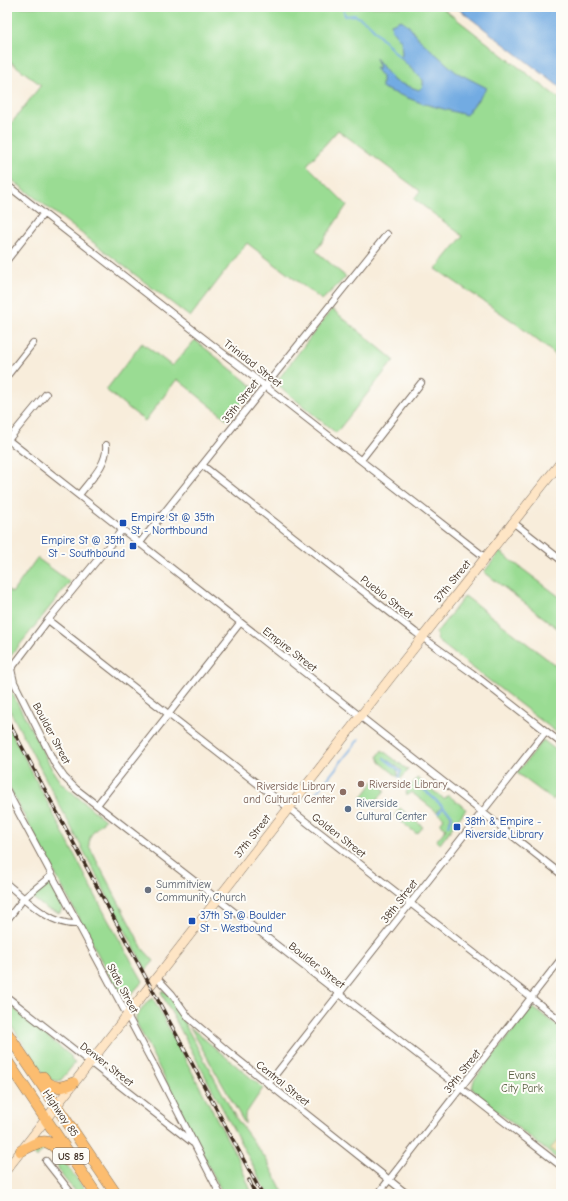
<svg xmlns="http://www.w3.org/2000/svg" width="568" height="1201" viewBox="0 0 568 1201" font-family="'Comic Neue',sans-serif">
  <rect width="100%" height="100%" fill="#fdfcf7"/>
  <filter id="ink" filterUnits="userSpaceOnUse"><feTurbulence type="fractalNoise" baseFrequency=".025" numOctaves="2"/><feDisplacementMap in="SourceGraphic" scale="8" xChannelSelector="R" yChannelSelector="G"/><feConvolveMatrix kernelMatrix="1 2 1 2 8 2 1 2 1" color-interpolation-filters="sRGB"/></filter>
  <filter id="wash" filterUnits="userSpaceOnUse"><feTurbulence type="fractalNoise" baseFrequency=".012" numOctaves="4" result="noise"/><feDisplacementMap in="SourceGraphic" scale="16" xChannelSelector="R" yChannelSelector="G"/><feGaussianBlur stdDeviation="0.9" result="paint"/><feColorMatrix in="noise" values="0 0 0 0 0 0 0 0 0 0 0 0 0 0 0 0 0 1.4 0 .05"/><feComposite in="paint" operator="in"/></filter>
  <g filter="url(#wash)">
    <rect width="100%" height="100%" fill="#f8eddb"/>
    <path fill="#9adc93" stroke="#6a8358" d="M7,7H441L561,100V359L514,322L436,269L463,236L414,199L420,191L338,130L307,165L347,205L316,251L346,277L322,300L247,243L190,317L7,176V129L41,85L7,59Z
      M332,309L394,360L336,433L280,387L277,381Z
      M195,340L252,386L251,391L228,420L177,379L145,421L106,390L142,343L172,366Z
      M500,552L561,598V631L484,572Z
      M37,558L70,582L10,657L7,665V589L12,593Z
      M465,596L559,668L561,665V725L556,732L438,641L436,633Z
      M7,683L54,773L61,783L105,820C96,828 88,834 89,846L143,949L154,961L146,970L7,705Z
      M7,724L107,918L143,981L129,997L119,994L7,783Z
      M543,740L561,754V790L553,800L517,773Z
      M382,750L408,770L401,779L399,777L402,770L383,757L397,769L398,777L380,762L378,756Z
      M417,778L444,799L448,795L466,809L440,844L436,841L446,829L440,824L444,818L438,813L443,808C453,816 451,815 448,826L452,820L453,816L420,785L419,786L442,806L437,812L411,792L407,796L406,792Z
      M374,781L385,790L373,806L362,797Z
      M400,808L423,827L417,834L394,816Z
      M49,881L63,906L60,913L47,909L30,896Z
      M162,991L166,992L170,997L236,1118L266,1159L284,1194H268L161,993Z
      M153,998L239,1161L252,1194H223L136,1022V1017L148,1001Z
      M7,1003L72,1057L71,1060L75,1063L60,1081L48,1080L7,1019Z
      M532,1007L561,1028V1162L477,1095L472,1088L474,1080Z
      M190,1027L263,1088L245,1115V1124Z
      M46,1147L60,1156L88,1194H78C72,1187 63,1179 59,1170C56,1164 59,1158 53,1152L44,1150L38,1155L37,1158L33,1154L39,1148Z"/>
    <path fill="#eeda9e" stroke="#94825e" d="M561,1137V1156L550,1149Z"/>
    <path fill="#72abe2" stroke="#566a80" d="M456,7H561V88Z
      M401,20L407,24L420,40L456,72L487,88L466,115L421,103L382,88V77L375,68L379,69L376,58L394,81L419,90L423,86V80L400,58L402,55L401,41L392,30L391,24Z"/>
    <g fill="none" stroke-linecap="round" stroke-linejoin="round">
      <path stroke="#72abe2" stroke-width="2" d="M343,7L345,16L355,15L369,24L400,58
        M384,758L401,772
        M399,777L400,771
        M419,785L451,814L452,818L448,825
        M313,797L359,739
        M438,813L443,807"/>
    </g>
  </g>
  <g filter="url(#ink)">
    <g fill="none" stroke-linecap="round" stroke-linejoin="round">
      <g stroke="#7d6e60" stroke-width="8">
        <path id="street" d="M7,185L486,558
          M7,260L44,213
          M7,376L33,343
          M7,439L561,874
          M8,440L46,394
          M361,460L421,383
          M202,465L415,632L472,673L561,743
          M79,495C90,480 108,464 106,445
          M514,523L561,560
          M122,530L48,620L11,669L14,682L55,764L64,777L76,789L561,1166
          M139,544L387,234
          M48,620L561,1021
          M7,791L157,1071L220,1194
          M97,805L240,623
          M7,884C26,900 51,926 78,924
          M7,920L24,898L52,875
          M157,978L172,994L189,1018L231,1054L407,1194
          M7,997L193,1143
          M268,1084L546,731
          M46,1161L72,1194
          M378,1194L561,959"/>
      </g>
      <g stroke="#7d6e60" stroke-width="10">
        <path id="secondary" d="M7,1169L391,677L561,462"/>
      </g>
      <g stroke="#7d6e60" stroke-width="12">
        <path id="highway" d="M7,1033L116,1194
          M7,1061L96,1194
          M43,1077C51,1089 60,1089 73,1083
          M21,1151C46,1138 48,1137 66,1160"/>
      </g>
      <use href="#street" stroke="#fff" stroke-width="6"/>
      <use href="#secondary" stroke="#fee5c5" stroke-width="9"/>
      <use href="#highway" stroke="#fcbd6f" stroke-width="11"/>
      <g stroke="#3b2a1e" stroke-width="3.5">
        <path id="rail" d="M7,719L262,1194
          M249,1180L255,1194"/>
      </g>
      <use href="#rail" stroke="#fdfcf7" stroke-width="2" stroke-dasharray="6" stroke-linecap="butt"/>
    </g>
  </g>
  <g fill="#1a4fb4" stroke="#fdfcf7" stroke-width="1.5">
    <rect x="119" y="519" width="8" height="8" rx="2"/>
    <rect x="129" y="542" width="8" height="8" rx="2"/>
    <rect x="453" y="823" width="8" height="8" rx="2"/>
    <rect x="188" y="917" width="8" height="8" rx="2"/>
  </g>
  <g fill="#8d6e63" stroke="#fdfcf7" stroke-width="1.5">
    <circle cx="361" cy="784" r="4"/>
    <circle cx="343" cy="792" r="4"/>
  </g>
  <circle fill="#5c6f8a" stroke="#fdfcf7" stroke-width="1.5" cx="348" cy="809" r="4"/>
  <circle fill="#6b7280" stroke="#fdfcf7" stroke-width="1.5" cx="148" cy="890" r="4"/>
  <g text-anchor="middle" stroke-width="4" stroke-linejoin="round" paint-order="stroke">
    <rect fill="#fdfcf7" stroke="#75695f" stroke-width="1" x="53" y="1148" width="36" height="16" rx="3"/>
    <g font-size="10" font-weight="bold" fill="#3b2a1e">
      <text x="71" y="1160">US 85</text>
    </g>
    <g font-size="11" fill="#3b2a1e" stroke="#fdfcf7">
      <text transform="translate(253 363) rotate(38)" y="4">Trinidad Street</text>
      <text transform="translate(240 401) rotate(-52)" y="4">35th Street</text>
      <text transform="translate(452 581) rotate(-51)" y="4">37th Street</text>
      <text transform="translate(387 597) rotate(38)" y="4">Pueblo Street</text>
      <text transform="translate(290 649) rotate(38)" y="4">Empire Street</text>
      <text transform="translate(52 733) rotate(62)" y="4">Boulder Street</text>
      <text transform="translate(339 835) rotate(38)" y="4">Golden Street</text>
      <text transform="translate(252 836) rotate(-52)" y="4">37th Street</text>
      <text transform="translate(399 901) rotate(-52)" y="4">38th Street</text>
      <text transform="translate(317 965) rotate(38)" y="4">Boulder Street</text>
      <text transform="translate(123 988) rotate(62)" y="4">State Street</text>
      <text transform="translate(107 1064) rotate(38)" y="4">Denver Street</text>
      <text transform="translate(462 1071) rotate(-52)" y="4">39th Street</text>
      <text transform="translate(283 1083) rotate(39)" y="4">Central Street</text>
      <text transform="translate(61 1113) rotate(56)" y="4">Highway 85</text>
    </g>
    <g font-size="11" fill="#164399" stroke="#fdfcf7" text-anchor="start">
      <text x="131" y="521">Empire St @ 35th<tspan x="131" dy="13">St - Northbound</tspan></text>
      <text x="125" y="544" text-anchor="end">Empire St @ 35th<tspan x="125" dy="13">St - Southbound</tspan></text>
      <text x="465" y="825">38th &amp; Empire -<tspan x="465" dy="13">Riverside Library</tspan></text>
      <text x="200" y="919">37th St @ Boulder<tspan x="200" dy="13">St - Westbound</tspan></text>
    </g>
    <g font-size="11" fill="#785e54" stroke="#fdfcf7" text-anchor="start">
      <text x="369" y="788">Riverside Library</text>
      <text x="335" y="790" text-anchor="end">Riverside Library<tspan x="335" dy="13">and Cultural Center</tspan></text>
    </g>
    <g font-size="11" fill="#4e5e75" stroke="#fdfcf7" text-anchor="start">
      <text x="356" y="807">Riverside<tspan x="356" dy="13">Cultural Center</tspan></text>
    </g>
    <g font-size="11" fill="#5b616d" stroke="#fdfcf7" text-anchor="start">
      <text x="156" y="888">Summitview<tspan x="156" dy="13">Community Church</tspan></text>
    </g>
    <g font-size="11" fill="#585f41" stroke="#fdfcf7">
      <text x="522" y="1079">Evans<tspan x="522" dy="13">City Park</tspan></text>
    </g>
  </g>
  <rect width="568" height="1201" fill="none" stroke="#fdfcf7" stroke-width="24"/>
</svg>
